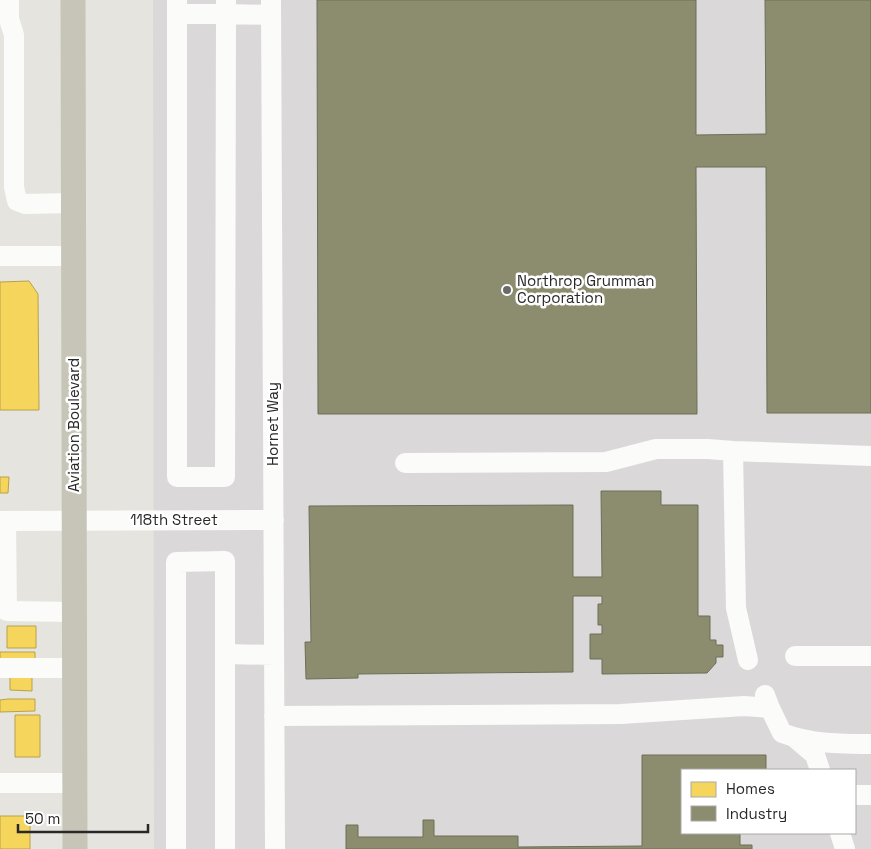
<svg xmlns="http://www.w3.org/2000/svg" width="871" height="849" viewBox="0 0 871 849" font-family="'Space Grotesk',sans-serif">
  <rect width="100%" height="100%" fill="#e6e4de"/>
  <path fill="#dbd8d9" fill-rule="evenodd" d="M153,0H871V849H154ZM682,770H855V833H682Z"/>
  <path fill="#f6d55c" stroke="#b8a14c" d="M29,281L38,294L39,410H0V282Z
    M0,477H9L8,493H0Z
    M7,626H36V648H7Z
    M0,652H35V664H0Z
    M10,673H32V691L10,690Z
    M8,699H35V711L0,712V700Z
    M15,715H40V757H15Z
    M0,816H30V849H0Z"/>
  <path fill="#8c8c6e" stroke="#6e6e59" d="M317,0H696V135L766,134L765,0H871V413H767L766,167H696L697,414H318Z
    M601,491H661V505H698V616H710V640H716V645H723V657H716V663L707,673L602,674V659H590V634H602V625H598V604H602V596H573V672L358,674V678L306,679L305,642H311L309,506L573,505V577H602Z
    M642,755H766V770H682V833H740V845H752V849H346V825H358V837H423V820H434V836H518V847L642,846Z"/>
  <g fill="none" stroke-linecap="round" stroke-linejoin="round">
    <path stroke="#fbfbfa" stroke-width="20" d="M9,0V19L14,35V187L17,201L25,204L73,203
      M177,0V477H225L226,14L271,15
      M271,0L275,849
      M177,14H226V2
      M0,256H73
      M405,463L606,462L656,449H708L733,451
      M0,521L274,520
      M6,521L7,611L75,612
      M225,654V849
      M795,656H871
      M748,660L736,608L733,451L871,456
      M0,668H75
      M770,708L782,733C811,744 841,744 871,744
      M274,716L621,714L744,706L770,708L765,695
      M795,738L815,755L820,770
      M0,783H75
      M855,795H871
      M840,833L845,849
      M176,849V562L225,561V654L274,655"/>
    <path stroke="#c7c5b8" stroke-width="25" d="M73,0L75,849"/>
  </g>
  <circle fill="#6a6a68" stroke="#fff" stroke-width="2" cx="507" cy="290" r="5"/>
  <g text-anchor="middle" stroke-width="5" stroke-linejoin="round" paint-order="stroke">
    <g font-size="15" fill="#282828" stroke="#fff" text-anchor="start">
      <text x="517" y="286">Northrop Grumman<tspan x="517" dy="17">Corporation</tspan></text>
    </g>
    <g font-size="15" fill="#282828" stroke="#fff">
      <text transform="translate(273 424) rotate(-90)" y="5">Hornet Way</text>
      <text transform="translate(74 425) rotate(-90)" y="5">Aviation Boulevard</text>
      <text x="174" y="525">118th Street</text>
    </g>
  </g>
  <rect x="681" y="769" width="175" height="65" fill="#ffffff" stroke="#a9a9a9"/>
  <rect x="691" y="782" width="25" height="15" fill="#f6d55c" stroke="#a9a9a9"/>
  <text x="726" y="794" font-size="15" fill="#282828">Homes</text>
  <rect x="691" y="806" width="25" height="15" fill="#8c8c6e" stroke="#a9a9a9"/>
  <text x="726" y="819" font-size="15" fill="#282828">Industry</text>
  <path d="M18 824v8h130v-8" fill="none" stroke="#282828" stroke-width="2.5"/>
  <text x="25" y="824" font-size="15" fill="#282828" stroke="#ffffff" stroke-width="4" paint-order="stroke">50 m</text>
</svg>
